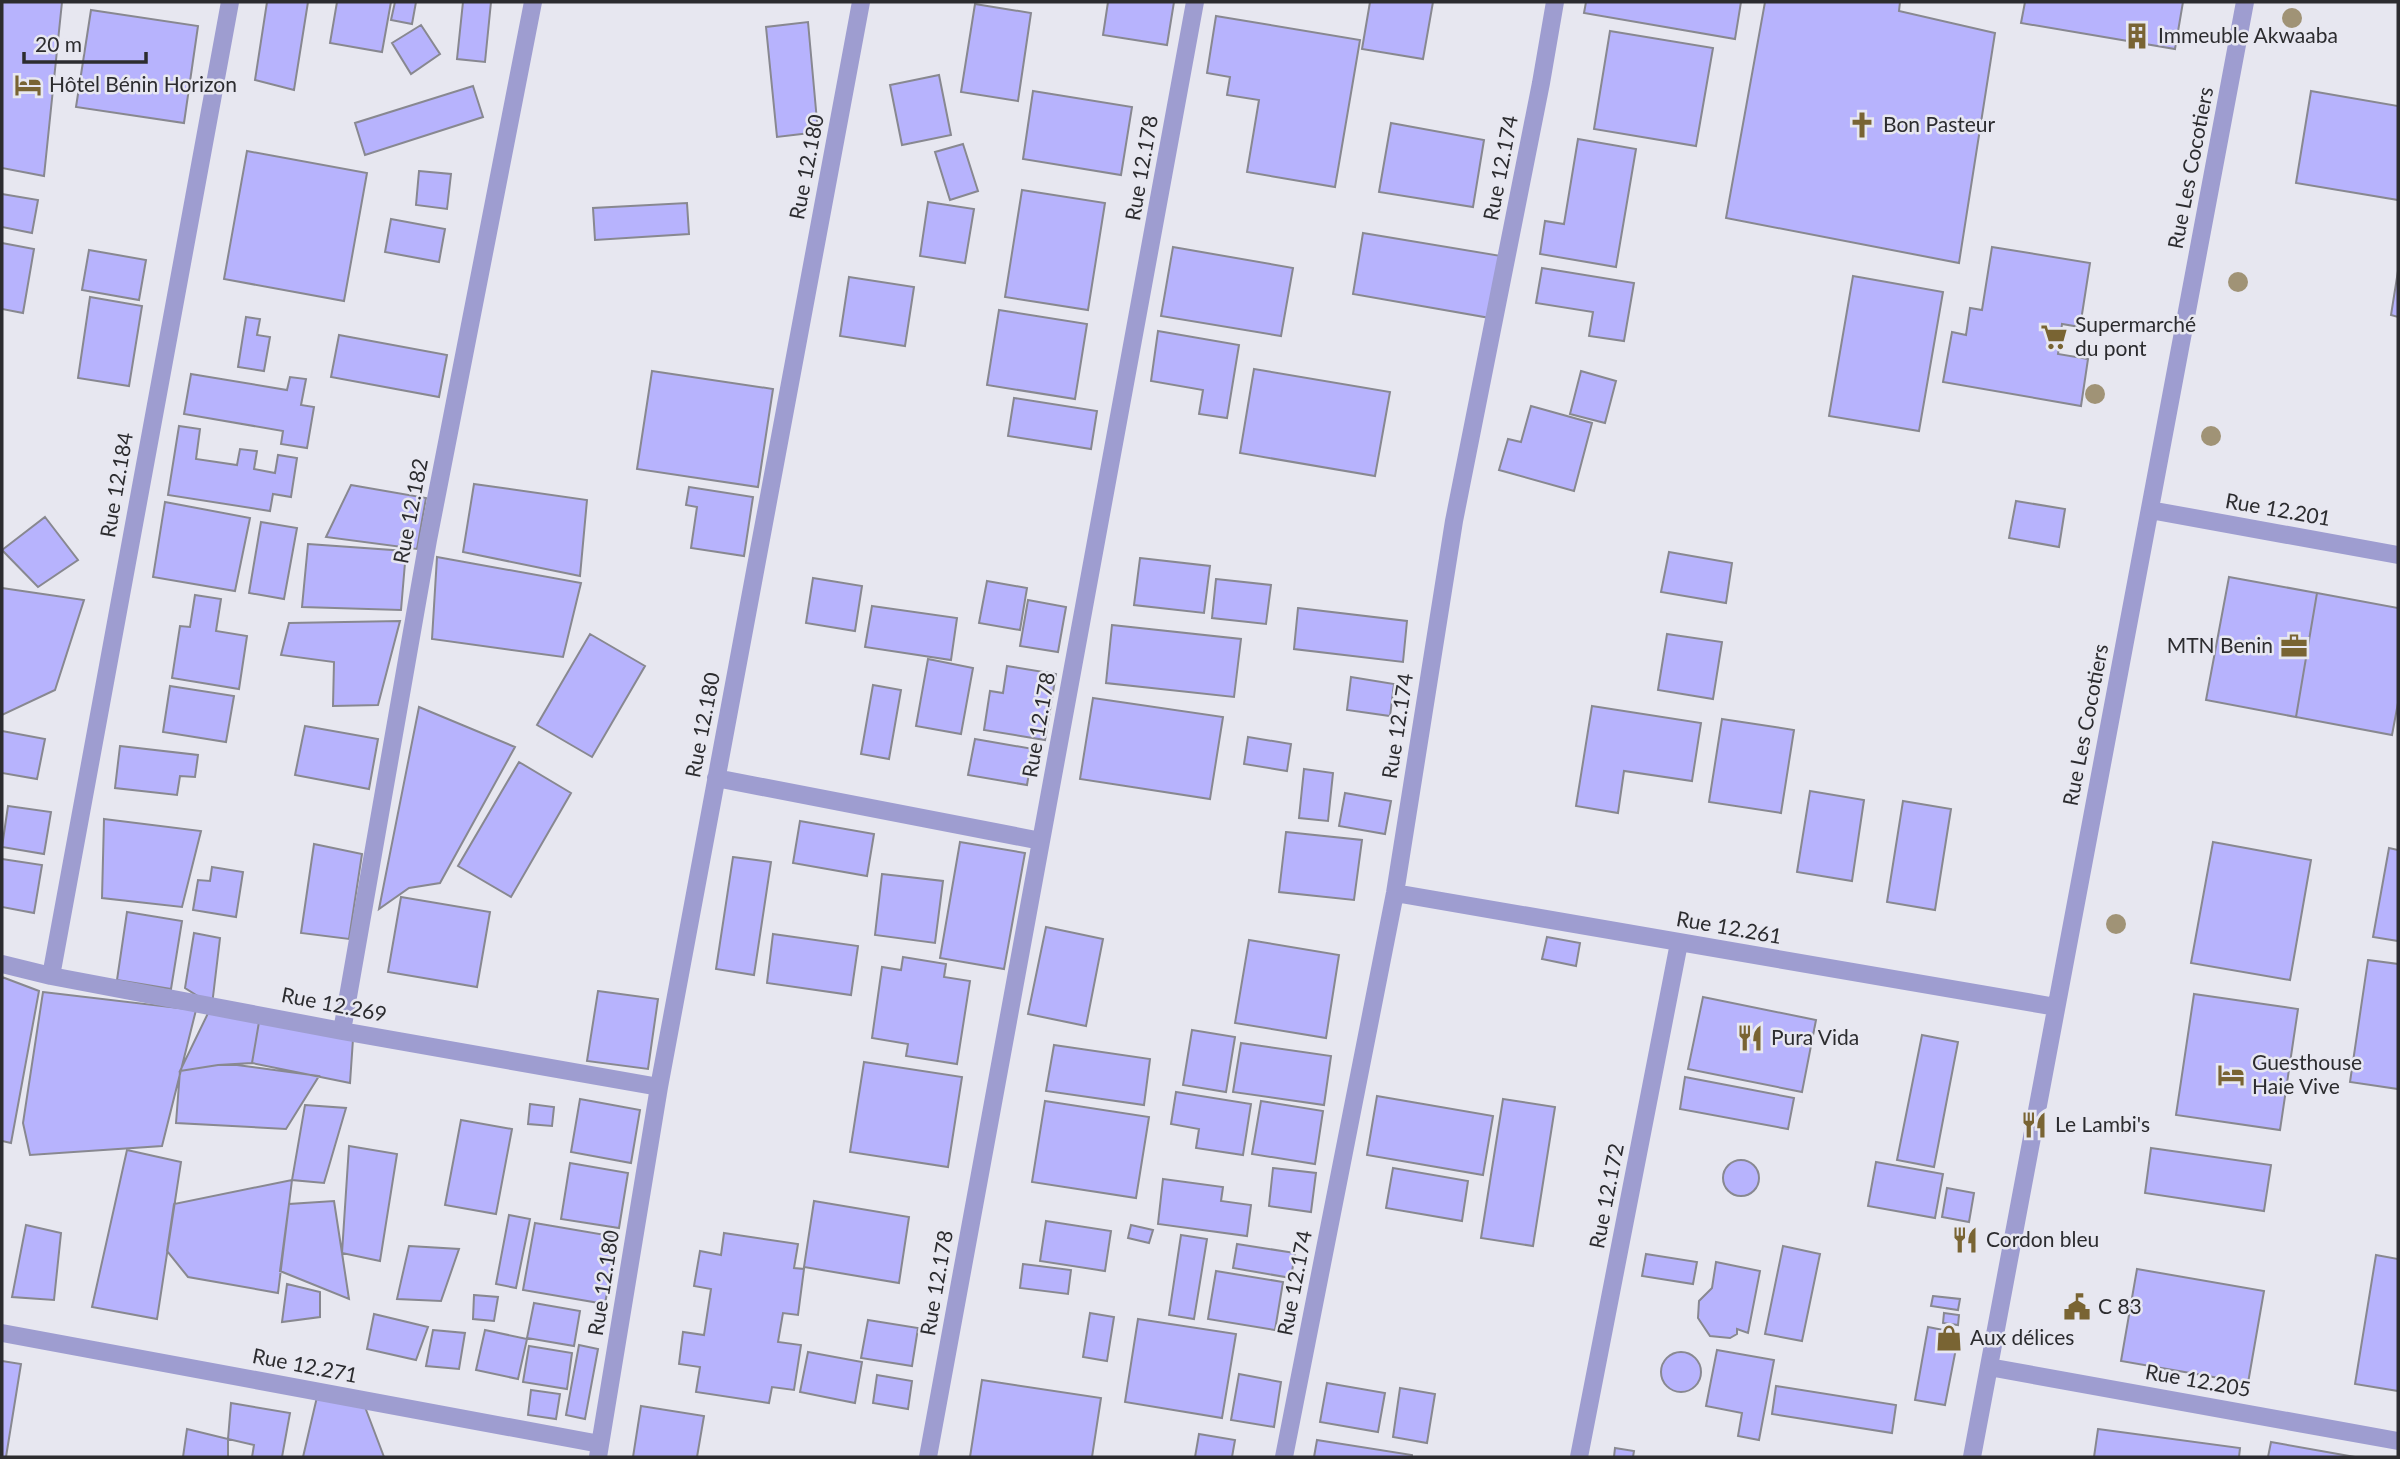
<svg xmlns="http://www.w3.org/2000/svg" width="2400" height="1459" viewBox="0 0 2400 1459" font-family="Lato,sans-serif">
  <rect width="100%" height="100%" fill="#e7e7f0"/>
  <path fill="#b7b3fd" stroke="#888890" stroke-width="2" d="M2,2H62L44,176L2,168Z
    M267,2H308L294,90L255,80Z
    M337,2H391L382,52L330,43Z
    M395,2H416L412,24L391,20Z
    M463,2H491L485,62L457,59Z
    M1108,2H1174L1167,45L1103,35Z
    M1370,2H1433L1423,59L1362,49Z
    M1586,2H1741L1735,39L1584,13Z
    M1765,2H1900L1899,11L1995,33L1959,263L1726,218Z
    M2025,2H2183L2175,49L2021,23Z
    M975,4L1031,13L1018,101L961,92Z
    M91,10L198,26L184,123L76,107Z
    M1216,16L1360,40L1335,187L1247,172L1259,100L1227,95L1230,77L1207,73Z
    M808,22L818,132L777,137L766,27Z
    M421,25L440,54L411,74L392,43Z
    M1610,31L1713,48L1696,146L1594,129Z
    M939,75L951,135L902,145L890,85Z
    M473,86L483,117L365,155L355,123Z
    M1033,91L1132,107L1121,175L1023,159Z
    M2311,91L2398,106V200L2296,183Z
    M1391,123L1484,140L1473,207L1379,192Z
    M1578,139L1636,149L1616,267L1540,254L1545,221L1564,224Z
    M963,144L978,191L950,200L935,152Z
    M247,151L367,173L344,301L224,279Z
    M419,171L451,174L447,209L416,205Z
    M1022,190L1105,203L1088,310L1005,297Z
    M2,194L38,200L32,233L2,227Z
    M928,202L974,209L965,263L920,256Z
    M687,203L689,234L595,240L593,208Z
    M391,219L445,229L439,262L385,252Z
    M1363,233L1501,256L1490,318L1353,294Z
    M2,243L34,249L23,313L2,309Z
    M1173,247L1293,268L1281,336L1161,316Z
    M1992,247L2090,263L2080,327L2062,324L2058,354L2088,359L2081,406L1943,382L1952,332L1966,335L1970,308L1982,310Z
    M89,250L146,260L139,300L82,290Z
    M1542,268L1634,283L1624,341L1589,336L1593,312L1536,303Z
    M2398,271V317L2391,315Z
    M1853,276L1943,292L1919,431L1829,416Z
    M849,277L914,287L905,346L840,336Z
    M90,297L142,306L129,386L78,378Z
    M999,310L1087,324L1075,399L987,385Z
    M246,317L260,319L257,335L270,337L264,371L238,367Z
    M1158,331L1239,345L1227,418L1199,414L1203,390L1151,381Z
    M339,335L447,355L439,397L331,377Z
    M1254,369L1390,392L1375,476L1240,453Z
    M652,371L773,389L758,487L637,469Z
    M1581,371L1616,381L1605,423L1570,414Z
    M191,374L287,390L290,377L306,379L301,405L314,407L307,448L281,444L283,431L184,414Z
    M1014,398L1097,411L1091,449L1008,436Z
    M1531,406L1592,423L1574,491L1499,470L1508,439L1521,442Z
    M179,426L200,429L196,459L237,465L240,449L257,451L254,469L275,473L278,455L297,458L291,497L273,494L270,511L168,495Z
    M474,484L587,500L580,576L463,552Z
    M351,485L426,498L417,549L326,537Z
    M689,487L753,497L744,556L691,548L697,507L686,505Z
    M2016,501L2065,509L2059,547L2009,538Z
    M165,502L250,518L235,591L153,577Z
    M45,517L78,560L38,587L2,550Z
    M261,522L297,528L284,599L249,593Z
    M308,544L406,551L401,610L302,607Z
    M1669,552L1732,563L1726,603L1661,592Z
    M437,557L581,583L563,657L432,639Z
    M1140,558L1210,566L1204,613L1134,605Z
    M2229,577L2317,593L2296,717L2206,700Z
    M813,578L862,586L855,631L806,623Z
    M1216,579L1271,585L1266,624L1212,618Z
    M987,581L1027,588L1020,630L979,623Z
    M2,588L84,600L55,690L2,715Z
    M2317,593L2398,608V703L2392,735L2296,717Z
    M195,595L221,599L216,631L247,636L239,689L172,678L180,626L190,627Z
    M1028,600L1066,607L1058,652L1020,646Z
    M872,606L957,618L951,660L865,647Z
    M1298,608L1407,621L1403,662L1294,649Z
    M400,621L378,705L333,706L334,662L281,655L289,623Z
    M1112,625L1241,639L1234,697L1106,683Z
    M590,634L645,666L592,757L537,725Z
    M1667,634L1722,642L1713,699L1658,690Z
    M928,659L973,668L961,734L916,726Z
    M1007,666L1056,674L1045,740L984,730L990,691L1003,693Z
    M1351,677L1394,684L1390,716L1347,710Z
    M873,685L901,690L889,759L861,754Z
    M170,686L234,696L226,742L163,732Z
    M1093,698L1223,717L1210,799L1080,779Z
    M1592,706L1701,723L1692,781L1624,771L1618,813L1576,806Z
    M419,707L515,747L440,883L409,888L379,909Z
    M1722,719L1794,730L1781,813L1709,802Z
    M305,726L378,739L369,789L295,775Z
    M2,731L45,739L37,779L2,773Z
    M1248,737L1291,744L1287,771L1244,764Z
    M975,739L1033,749L1027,785L968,775Z
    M120,746L198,755L195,777L180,776L177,795L115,788Z
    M519,762L571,793L511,897L458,866Z
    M1304,769L1333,773L1328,821L1299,818Z
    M1810,791L1864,800L1852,881L1797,872Z
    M1345,793L1391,801L1385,834L1339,826Z
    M1903,801L1951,809L1935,910L1887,902Z
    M8,806L51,812L44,854L2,847Z
    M104,819L201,831L182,907L102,898Z
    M800,821L874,834L867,876L793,863Z
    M1286,832L1362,840L1354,900L1279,892Z
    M960,842L1025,853L1004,969L940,958Z
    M2213,842L2311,860L2290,980L2191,963Z
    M314,844L362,854L349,939L301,933Z
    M2389,848L2398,850V941L2373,937Z
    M733,857L771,862L754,975L716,969Z
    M2,859L42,865L34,913L2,907Z
    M212,867L243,872L236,917L193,910L198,880L210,881Z
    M882,874L943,881L935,943L875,935Z
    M401,897L490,912L477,987L388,972Z
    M127,912L182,921L171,989L117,980Z
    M1046,927L1103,939L1086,1026L1028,1014Z
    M194,933L220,938L212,1005L185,988Z
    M773,934L858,946L851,995L767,983Z
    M1547,937L1580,943L1576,966L1542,959Z
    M1249,940L1339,955L1326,1038L1235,1023Z
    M903,957L946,964L944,977L970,981L957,1064L906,1056L908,1044L872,1038L882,967L901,970Z
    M2368,960L2398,964V1089L2350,1082Z
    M2,977L39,991L11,1143L2,1141Z
    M598,991L658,999L648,1069L587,1061Z
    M43,992L196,1010L162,1146L30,1155L23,1123Z
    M2194,994L2298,1009L2280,1130L2176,1115Z
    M1703,997L1816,1020L1802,1092L1688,1069Z
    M212,1005L259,1022L252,1063L218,1065L180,1071Z
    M259,1022L353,1039L350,1083L252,1063Z
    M1192,1030L1235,1037L1226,1092L1183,1085Z
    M1922,1035L1958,1042L1934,1167L1897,1160Z
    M1241,1043L1331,1056L1324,1105L1233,1092Z
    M1054,1045L1150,1059L1144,1105L1046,1091Z
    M864,1062L962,1077L948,1167L850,1152Z
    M218,1065H237L319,1076L286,1129L176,1123L180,1071Z
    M1685,1077L1794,1098L1788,1129L1680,1109Z
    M1176,1092L1251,1104L1243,1155L1196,1148L1199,1129L1171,1124Z
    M1377,1096L1493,1116L1483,1175L1367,1155Z
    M580,1099L640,1110L631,1163L571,1152Z
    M1503,1099L1555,1107L1533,1246L1481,1238Z
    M1045,1101L1149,1117L1136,1198L1032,1182Z
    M1261,1101L1323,1111L1315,1164L1252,1154Z
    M530,1104L554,1107L552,1126L528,1124Z
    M305,1105L346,1108L324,1183L292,1180Z
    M461,1120L512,1129L496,1214L445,1205Z
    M349,1146L397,1154L380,1261L342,1253Z
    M2151,1148L2271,1165L2264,1211L2145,1193Z
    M127,1150L181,1162L157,1319L92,1307Z
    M1723 1178a18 18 0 1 1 36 0a18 18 0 1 1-36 0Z
    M1876,1162L1943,1174L1935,1218L1868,1206Z
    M570,1163L628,1173L619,1228L561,1219Z
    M1273,1168L1316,1173L1311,1212L1269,1206Z
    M1393,1168L1468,1181L1462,1221L1386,1208Z
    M1163,1179L1223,1187L1221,1201L1251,1205L1247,1236L1158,1224Z
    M292,1180L278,1293L188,1277L167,1251L174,1204Z
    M1947,1188L1974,1193L1969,1222L1942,1217Z
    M334,1201L342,1253L349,1299L280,1271L289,1204Z
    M814,1201L909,1217L899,1283L804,1267Z
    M509,1215L530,1219L516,1288L496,1284Z
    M1046,1221L1111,1231L1105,1271L1040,1261Z
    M535,1223L617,1237L605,1304L523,1290Z
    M26,1225L61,1233L54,1300L12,1297Z
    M1131,1225L1153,1230L1149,1243L1128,1238Z
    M724,1233L798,1244L794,1268L804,1269L798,1315L783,1313L778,1342L801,1345L794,1390L772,1387L769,1403L696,1392L700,1367L679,1364L683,1332L704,1335L711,1289L694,1286L700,1251L721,1255Z
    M1181,1235L1207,1239L1194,1319L1169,1315Z
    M1237,1244L1295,1253L1291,1278L1233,1268Z
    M409,1246L459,1249L441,1301L397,1299Z
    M1783,1246L1820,1254L1802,1341L1765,1334Z
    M1646,1254L1697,1262L1693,1284L1642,1276Z
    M2376,1255L2398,1259V1391L2355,1384Z
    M1716,1262L1760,1271L1748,1333L1737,1329V1334L1730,1338L1710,1336L1698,1318L1699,1301L1712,1288Z
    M1023,1264L1071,1270L1068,1294L1020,1288Z
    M2137,1269L2264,1291L2248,1383L2121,1361Z
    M1216,1271L1283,1282L1275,1330L1208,1319Z
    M287,1284L320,1292V1317L282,1322Z
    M474,1295L498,1297L494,1321L473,1319Z
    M1933,1296L1960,1299L1958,1310L1931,1306Z
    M534,1303L580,1311L574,1346L527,1338Z
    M1090,1313L1114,1317L1107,1361L1083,1357Z
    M1944,1313L1959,1315L1958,1325L1943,1323Z
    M374,1314L428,1327L416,1360L367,1349Z
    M1138,1319L1236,1334L1222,1418L1125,1402Z
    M868,1320L918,1328L912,1366L861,1358Z
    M1928,1327L1959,1333L1945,1405L1915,1400Z
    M433,1330L465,1333L459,1369L426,1366Z
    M485,1330L527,1339L518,1379L476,1370Z
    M579,1345L598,1349L585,1419L566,1415Z
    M529,1346L572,1353L567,1389L523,1382Z
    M1717,1350L1774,1360L1759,1440L1738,1436L1742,1413L1706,1406Z
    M808,1352L862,1362L855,1403L800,1392Z
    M1661 1372a20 20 0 1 1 40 0a20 20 0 1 1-40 0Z
    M2,1361L21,1364L6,1457H2Z
    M1239,1374L1281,1382L1274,1427L1231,1420Z
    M877,1375L912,1381L908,1409L873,1403Z
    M982,1380L1101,1398L1092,1457H970Z
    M1327,1383L1385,1393L1378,1432L1320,1422Z
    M1776,1386L1896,1405L1892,1433L1772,1414Z
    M1400,1388L1435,1394L1427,1443L1393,1437Z
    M531,1390L560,1394L556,1419L528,1415Z
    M317,1397L365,1407L384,1457H303Z
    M231,1403L290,1413L282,1457H252L254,1445L228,1439Z
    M641,1406L704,1416L697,1457H633Z
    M187,1429L228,1439V1457H183Z
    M2098,1429L2240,1448L2239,1457H2094Z
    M1199,1434L1235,1440L1232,1457H1195Z
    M1317,1440L1412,1455V1457H1314Z
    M2271,1442L2355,1457H2268Z
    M1615,1448L1634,1451L1633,1457H1614Z"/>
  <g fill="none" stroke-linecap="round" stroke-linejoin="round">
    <path stroke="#9e9dd0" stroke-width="18" d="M2150,510L2398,555
      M716,778L1041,841
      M1395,893L2056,1007
      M2,964L51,976L342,1031L659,1087
      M51,976L230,2
      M342,1031L428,540L533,2
      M2,1333L600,1444
      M1989,1367L2398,1441
      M598,1457L659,1087L861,2
      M928,1457L1195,2
      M1284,1457L1395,893L1454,521L1541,83L1555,2
      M1579,1457L1679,943
      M1972,1457L2245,2"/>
  </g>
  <g fill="#a09376">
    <circle cx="2292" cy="18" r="10"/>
    <circle cx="2238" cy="282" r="10"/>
    <circle cx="2095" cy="394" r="10"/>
    <circle cx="2211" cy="436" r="10"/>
    <circle cx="2116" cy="924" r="10"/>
  </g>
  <defs>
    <g id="building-bare" transform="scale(2.1)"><path d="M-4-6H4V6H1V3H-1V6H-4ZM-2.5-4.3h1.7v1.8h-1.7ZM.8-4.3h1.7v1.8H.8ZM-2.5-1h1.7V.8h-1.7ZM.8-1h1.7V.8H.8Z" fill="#796433" stroke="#e7e7f0" stroke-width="2.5" paint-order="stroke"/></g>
    <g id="hotel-bare" transform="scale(2.1)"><path d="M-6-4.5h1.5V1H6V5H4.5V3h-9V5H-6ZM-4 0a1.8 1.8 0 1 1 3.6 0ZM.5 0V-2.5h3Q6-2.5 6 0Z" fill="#796433" stroke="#e7e7f0" stroke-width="2.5" paint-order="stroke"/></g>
    <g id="church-bare" transform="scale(2.1)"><path d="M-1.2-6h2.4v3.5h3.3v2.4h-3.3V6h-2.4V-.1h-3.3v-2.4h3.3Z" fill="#796433" stroke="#e7e7f0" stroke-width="2.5" paint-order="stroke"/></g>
    <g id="supermarket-bare" transform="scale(2.1)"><path d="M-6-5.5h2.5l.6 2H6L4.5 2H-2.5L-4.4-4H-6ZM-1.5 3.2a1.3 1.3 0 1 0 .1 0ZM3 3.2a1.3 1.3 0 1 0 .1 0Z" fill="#796433" stroke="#e7e7f0" stroke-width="2.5" paint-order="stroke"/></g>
    <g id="office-bare" transform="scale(2.1)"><path d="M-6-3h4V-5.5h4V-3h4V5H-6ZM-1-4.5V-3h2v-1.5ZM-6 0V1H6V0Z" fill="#796433" stroke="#e7e7f0" stroke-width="2.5" paint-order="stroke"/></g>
    <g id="restaurant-bare" transform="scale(2.1)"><path d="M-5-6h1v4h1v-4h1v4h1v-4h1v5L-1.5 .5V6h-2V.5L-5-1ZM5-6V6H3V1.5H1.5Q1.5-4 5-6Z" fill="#796433" stroke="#e7e7f0" stroke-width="2.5" paint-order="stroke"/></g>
    <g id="civic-bare" transform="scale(2.1)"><path d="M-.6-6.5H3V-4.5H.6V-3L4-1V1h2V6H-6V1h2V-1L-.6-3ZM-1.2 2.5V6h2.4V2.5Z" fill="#796433" stroke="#e7e7f0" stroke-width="2.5" paint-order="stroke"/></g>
    <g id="shop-bare" transform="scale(2.1)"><path d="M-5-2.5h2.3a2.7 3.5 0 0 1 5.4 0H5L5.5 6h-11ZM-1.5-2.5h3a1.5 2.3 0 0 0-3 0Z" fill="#796433" stroke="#e7e7f0" stroke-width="2.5" paint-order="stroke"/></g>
  </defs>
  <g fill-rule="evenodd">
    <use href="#building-bare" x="2137" y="36"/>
    <use href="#hotel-bare" x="28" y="85"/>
    <use href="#church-bare" x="1862" y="125"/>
    <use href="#supermarket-bare" x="2054" y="337"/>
    <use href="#office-bare" x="2294" y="646"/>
    <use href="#restaurant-bare" x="1750" y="1038"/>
    <use href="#hotel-bare" x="2231" y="1075"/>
    <use href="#restaurant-bare" x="2034" y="1125"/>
    <use href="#restaurant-bare" x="1965" y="1240"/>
    <use href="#civic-bare" x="2077" y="1307"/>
    <use href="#shop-bare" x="1949" y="1338"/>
  </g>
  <g text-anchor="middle" stroke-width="5" stroke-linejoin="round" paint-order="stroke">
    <g font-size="21" fill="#2c2c2f" stroke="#e7e7f0" text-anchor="start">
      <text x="2158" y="43">Immeuble Akwaaba</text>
      <text x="49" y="92">Hôtel Bénin Horizon</text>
      <text x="1883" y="132">Bon Pasteur</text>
      <text x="2075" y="332">Supermarché<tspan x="2075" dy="24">du pont</tspan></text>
      <text x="2273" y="653" text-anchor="end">MTN Benin</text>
      <text x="1771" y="1045">Pura Vida</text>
      <text x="2252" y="1070">Guesthouse<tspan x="2252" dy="24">Haie Vive</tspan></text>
      <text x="2055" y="1132">Le Lambi's</text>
      <text x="1986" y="1247">Cordon bleu</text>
      <text x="2098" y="1314">C 83</text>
      <text x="1970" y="1345">Aux délices</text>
    </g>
    <g font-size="21" fill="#2c2c2f" stroke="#e7e7f0">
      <text transform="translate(807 167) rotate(-79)" y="7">Rue 12.180</text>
      <text transform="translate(1142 168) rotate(-80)" y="7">Rue 12.178</text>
      <text transform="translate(1501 168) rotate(-79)" y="7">Rue 12.174</text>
      <text transform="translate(2191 168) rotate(-79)" y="7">Rue Les Cocotiers</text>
      <text transform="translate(117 485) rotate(-80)" y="7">Rue 12.184</text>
      <text transform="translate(2278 510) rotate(10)" y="7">Rue 12.201</text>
      <text transform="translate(411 511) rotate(-79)" y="7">Rue 12.182</text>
      <text transform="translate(703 725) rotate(-79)" y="7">Rue 12.180</text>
      <text transform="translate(1039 725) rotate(-80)" y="7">Rue 12.178</text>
      <text transform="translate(2086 725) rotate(-79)" y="7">Rue Les Cocotiers</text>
      <text transform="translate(1398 726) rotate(-81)" y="7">Rue 12.174</text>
      <text transform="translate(1729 928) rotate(10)" y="7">Rue 12.261</text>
      <text transform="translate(334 1005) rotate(11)" y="7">Rue 12.269</text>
      <text transform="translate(1607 1196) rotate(-79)" y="7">Rue 12.172</text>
      <text transform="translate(604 1283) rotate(-81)" y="7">Rue 12.180</text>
      <text transform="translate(937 1283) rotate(-80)" y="7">Rue 12.178</text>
      <text transform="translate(1295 1283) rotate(-79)" y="7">Rue 12.174</text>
      <text transform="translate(305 1366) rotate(11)" y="7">Rue 12.271</text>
      <text transform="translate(2198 1381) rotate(10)" y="7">Rue 12.205</text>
    </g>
  </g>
  <rect width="2400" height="1459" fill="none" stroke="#2c2c2f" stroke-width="7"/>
  <path d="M24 52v10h122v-10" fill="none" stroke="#2c2c2f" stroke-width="3.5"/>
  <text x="35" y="52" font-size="21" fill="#2c2c2f" stroke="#e7e7f0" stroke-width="5" paint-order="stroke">20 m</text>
</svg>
